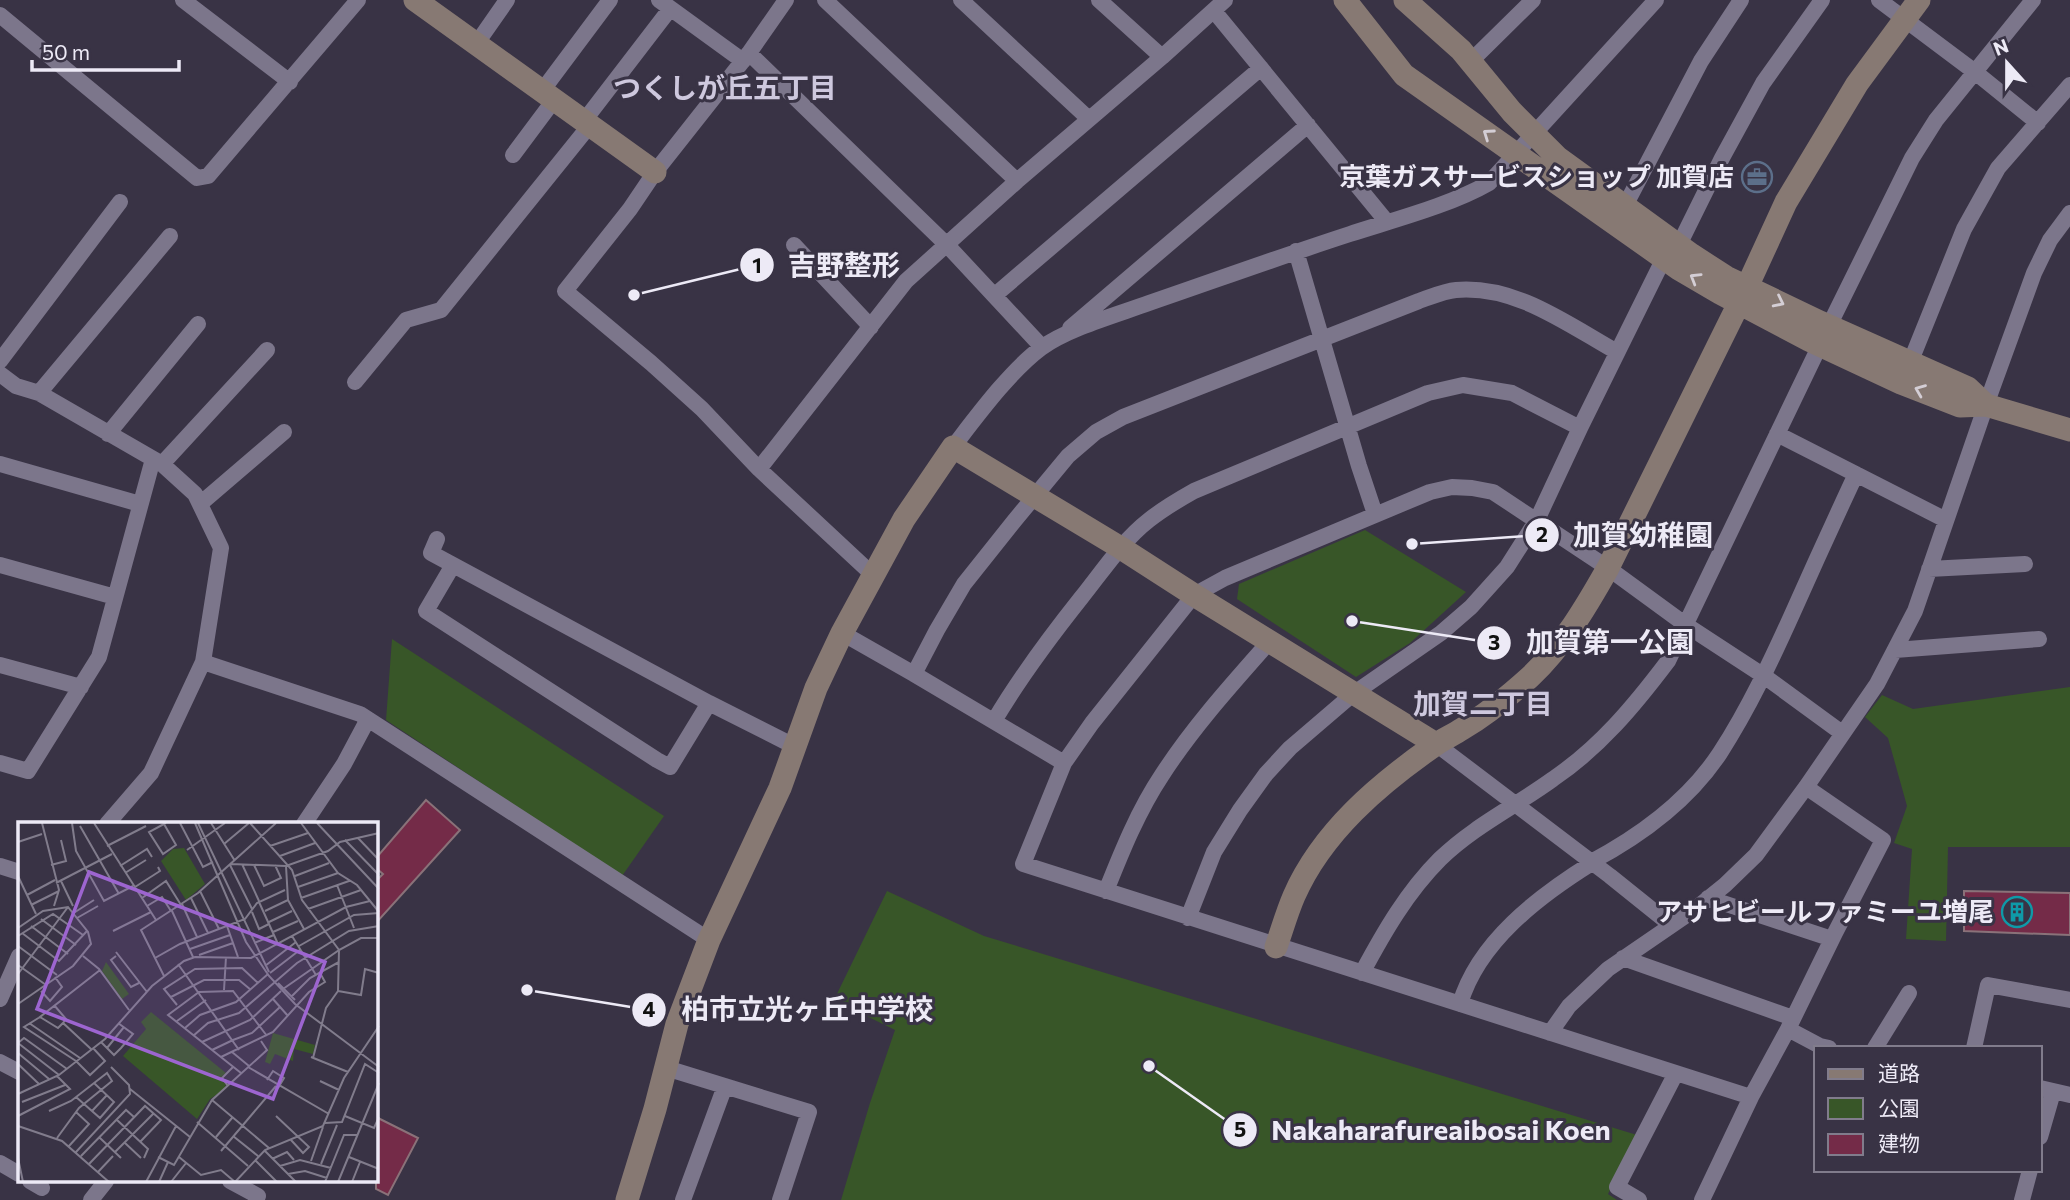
<svg xmlns="http://www.w3.org/2000/svg" width="2070" height="1200" viewBox="0 0 2070 1200" font-family="Commissioner,'Noto Sans JP',sans-serif">
  <rect width="100%" height="100%" fill="#393345"/>
  <path fill="#385628" d="M1365,530L1466,592L1410,643L1356,677L1237,599L1239,584Z
    M392,639L664,816L622,876L386,720Z
    M2070,687V847H1948L1946,941L1906,939L1912,849L1894,843L1907,806L1888,738L1865,717L1882,695L1913,709Z
    M887,891L984,936L1637,1135L1608,1194L1617,1200H841L870,1103L895,1030L834,1000Z"/>
  <path fill="#742b48" stroke="#8a7279" stroke-width="2" d="M426,800L460,830L376,923V881L383,874L376,868V858Z
    M1964,891L2070,893V935L1964,931Z
    M376,1117L418,1138L388,1195L376,1189Z"/>
  <g fill="none" stroke-linecap="round" stroke-linejoin="round">
    <path stroke="#7c768b" stroke-width="16" d="M183,0L290,82
      M659,0L743,61
      M786,0L749,53L655,172L630,209L565,291L651,363L702,409L759,469L873,575
      M825,0L1017,181
      M961,0L1089,119
      M1099,0L1162,57
      M1879,0L1975,72L2038,123
      M1214,11L1387,222
      M0,15L197,178L208,176L358,0
      M477,43L507,0
      M749,53L947,245L1042,347
      M1470,62L1533,0
      M542,91L610,0
      M584,121L670,9
      M513,155L554,100
      M1625,206L1701,61L1741,0
      M794,245L871,327
      M1679,245L1722,158L1763,83L1822,0
      M1296,251L1359,466L1375,514
      M995,295L1261,68
      M1829,326L1912,158L1936,120L2033,0
      M1070,328L1308,125
      M0,361L120,202
      M1910,363L1964,229L1998,168L2070,85
      M0,374L16,386L39,393L162,464L195,494L221,548L203,662L151,773L107,824
      M355,382L406,320L441,310L590,125
      M39,393L170,236
      M108,434L198,324
      M1777,434L1946,520
      M953,447C977,416 1010,371 1041,348C1069,328 1116,315 1149,303C1216,280 1282,256 1350,234C1393,220 1451,205 1489,183L1656,0
      M0,464L140,504
      M162,464L267,350
      M759,469L906,281L1017,181L1162,57L1225,0
      M200,504L284,432
      M437,539L431,553L709,703L794,746
      M0,565L115,597
      M453,565L426,611L657,760L670,767L709,703
      M1929,569L2025,564
      M842,633L914,674
      M1895,650L2039,639
      M203,662L360,714L709,940
      M0,665L81,687
      M994,721C1020,677 1050,637 1081,598C1102,572 1122,541 1149,520C1163,509 1178,500 1194,491L1428,393L1463,385L1512,393L1580,428
      M1436,744L1610,876L1671,925
      M0,763L28,771L99,657L153,459
      M1064,763L914,674L937,630L964,584L1015,520L1068,456L1096,432L1123,417L1419,301C1431,297 1444,291 1456,290C1516,285 1567,324 1617,352
      M304,824L344,764L368,719
      M1591,862C1640,836 1689,800 1720,753C1749,708 1772,659 1794,610C1814,565 1835,519 1856,474
      M0,866L19,872
      M1106,891C1122,851 1138,811 1162,775C1193,727 1232,684 1270,641
      M1708,898L1832,939
      M1188,918L1214,852L1240,810L1266,774L1290,748L1353,694L1441,633L1471,607L1507,567L1537,520L1580,428L1664,258
      M1623,958L1793,1018
      M1362,973C1384,932 1407,892 1440,859C1474,826 1516,806 1553,779C1600,747 1634,706 1668,661L1820,345
      M0,999L19,956
      M1460,1004C1478,942 1539,896 1592,863
      M1788,1029L1820,1046L1829,1048
      M1550,1033L1569,1006L1608,969L1694,910L1725,885L1756,855L1806,787L1877,684L1915,611L1986,405L2034,273L2050,240L2070,213
      M1875,1048L1909,993
      M1974,1048L1988,985L2070,1000
      M0,1062L19,1072
      M666,1068L809,1112L780,1200
      M2040,1088L2070,1095
      M1751,1097L1023,864L1064,763L1092,723L1194,595L1225,578L1430,492L1452,487L1472,488L1493,492L1608,568L1686,625L1764,676L1842,733
      M2040,1137L2053,1092
      M0,1163L19,1174
      M30,1181L42,1188
      M230,1181L258,1196L256,1200
      M91,1200L106,1181
      M683,1200L725,1086
      M1639,1200L1617,1187L1676,1073
      M1702,1200L1751,1097L1788,1029L1835,933L1883,840L1806,787
      M2022,1200L2030,1170"/>
    <path stroke="#877973" stroke-width="23" d="M415,0L655,172
      M1345,0L1404,75L1679,269L1720,293L1809,340L1901,383L1960,406L1986,405L2070,430
      M1405,0L1461,50L1512,112L1557,157L1692,255L1726,277L1820,322L1968,388L1986,405
      M1276,947C1282,930 1287,912 1294,896C1322,832 1379,784 1435,745C1443,739 1453,735 1462,729C1487,714 1509,696 1530,677C1563,646 1586,607 1608,568L1747,287L1786,202L1857,84L1919,0
      M627,1200L655,1109L677,1024L709,940L780,788L816,688L842,633L904,519L953,447L1121,548L1194,595L1436,744"/>
  </g>
  <defs><path id="oneway-chevron" d="M-2-3.5L2.5 0L-2 3.5" fill="none" stroke-width="1.6" stroke-linecap="round" stroke-linejoin="round" transform="scale(1.75)"/></defs>
  <g stroke="#d4ced5">
    <use href="#oneway-chevron" transform="translate(1488 134) rotate(-145)"/>
    <use href="#oneway-chevron" transform="translate(1695 278) rotate(-149)"/>
    <use href="#oneway-chevron" transform="translate(1779 302) rotate(26)"/>
    <use href="#oneway-chevron" transform="translate(1920 390) rotate(-158)"/>
  </g>
  <defs>
    <g id="office-ring" transform="scale(1.575)"><circle r="9.5" fill="#393345" stroke="#5c6f8a" stroke-width="1.5"/><path d="M-6-3h4V-5.5h4V-3h4V5H-6ZM-1-4.5V-3h2v-1.5ZM-6 0V1H6V0Z" fill="#5c6f8a"/></g>
    <g id="building-ring" transform="scale(1.575)"><circle r="9.5" fill="#393345" stroke="#0f9aa8" stroke-width="1.5"/><path d="M-4-6H4V6H1V3H-1V6H-4ZM-2.5-4.3h1.7v1.8h-1.7ZM.8-4.3h1.7v1.8H.8ZM-2.5-1h1.7V.8h-1.7ZM.8-1h1.7V.8H.8Z" fill="#0f9aa8"/></g>
  </defs>
  <g fill-rule="evenodd">
    <use href="#office-ring" x="1757" y="177"/>
    <use href="#building-ring" x="2017" y="912"/>
  </g>
  <g text-anchor="middle" stroke-width="6" stroke-linejoin="round" paint-order="stroke">
    <g font-size="26" font-weight="bold" fill="#edeaf6" stroke="#393345" text-anchor="end">
      <text x="1734" y="186">京葉ガスサービスショップ 加賀店</text>
      <text x="1994" y="921">アサヒビールファミーユ増尾</text>
    </g>
    <g font-size="28" font-weight="bold" fill="#cec8de" stroke="#393345">
      <text x="725" y="98">つくしが丘五丁目</text>
      <text x="1483" y="714">加賀二丁目</text>
    </g>
  </g>
  <g transform="translate(18 822)">
    <rect width="360" height="360" fill="#393345"/>
    <path d="M166,26L187,62L168,78L143,39L155,27ZM88,140L111,172L104,177L84,149ZM133,190L208,251L202,256L208,263L204,269L192,277L179,297L105,234L128,207L123,200ZM255,211L297,223L295,232L276,227L275,239L257,232L252,242L247,240Z" fill="#385628"/>
    <path fill="none" stroke="#817c8c" stroke-width="2" d="M24,1L41,68L36,84M54,1L58,29L86,79L115,64M76,1L138,98M162,1L185,45L195,40M177,1L228,120L251,154L277,182L361,245M180,1L251,150M193,1L217,39M232,1L274,48L284,78L321,128L265,167M283,1L320,51L339,63L361,90M299,1L361,67M146,2L158,23L145,32L131,10L146,2L148,1M62,4L101,72M340,16L361,38M327,18L361,53M0,20L24,12M206,22L231,1M89,24L128,4M252,24L290,11M169,28L207,1M262,34L297,21M213,42L268,44L310,29L322,20L361,11M224,42L241,79M33,43L48,39L43,18M212,43L234,87M236,43L246,64L263,56L257,43M102,44L129,27L134,35M268,44L270,78L286,107M107,51L128,38M0,54L18,92M277,54L311,41M43,59L55,84M38,61L94,32M319,63L336,106M117,65L142,49L140,45M280,65L320,51M182,69L201,107M9,73L37,58M124,76L148,59L163,83M173,76L190,111M283,76L331,59M241,80L260,122M164,82L179,115M13,83L41,69M129,84L144,75L153,89M290,87L343,68M154,89L175,135M247,89L270,78M234,90L241,107L251,102M54,92L76,78M59,96L80,84M23,97L58,123M251,100L274,89M13,104L50,132M209,104L220,135M0,106L25,89L50,85L70,110L73,122L55,144L0,182M95,109L133,90M255,110L280,99M4,111L41,139L69,109M0,114L35,92L65,113M274,114L298,153M236,121L256,113M0,124L39,153M281,124L336,93L361,91M172,127L212,113M98,130L129,170M181,133L215,121M65,134L81,147L111,188M98,134L93,138L113,165L121,161M137,136L162,122L227,97L239,81L267,68M160,142L221,228M0,143L28,163M247,144L278,120M252,151L283,127M0,152L50,85M146,154L123,108L180,71L258,1M260,161L277,178M206,168L208,135M23,169L32,179L44,165L37,155M320,169L343,173L347,147L361,151M153,175L186,158H221L233,168M273,175L292,156L321,140M255,177L270,194M36,183L48,197L45,201M159,183L146,167L177,147L224,146L240,161M22,195L6,205L58,239M159,199L188,178M11,201L62,236M167,206L182,193L218,180L250,152M175,214L190,201L221,191L279,141L331,109L361,104M215,218L234,211L262,185M83,220L96,233L103,226L115,212L100,201M184,220L232,198L263,169M0,221L6,216L49,247M0,221L41,253M89,226L106,205M73,227L45,201L40,206L22,195L82,148M194,228L215,218M214,230L231,244M0,231L31,257M203,235L255,210L291,170L307,160L302,151M293,235L330,250M295,236L308,186L320,169L321,128L343,116H361M58,239L72,253L87,239L75,226M0,242L21,262M230,245L311,292M223,251L150,193L181,170L215,169L249,214M249,258L255,249L266,256L260,266M302,259L321,268M210,264L204,256L215,245M112,267L172,315M0,272L41,253L87,217L134,164L166,139L177,135L233,136L328,85L352,79M58,275L82,296L96,280L76,261M194,278L251,326M4,280L47,263M31,289L53,279L89,251L94,259L61,286L39,316M74,289L89,273M0,294L52,267L39,254M258,294L291,325L285,331L273,318M327,294L356,306L361,295M99,298L130,327L126,336M179,300L230,344M307,301L324,300L347,242L361,251M0,304L44,319L91,360M215,314L240,334M198,315L214,296M82,316L103,336M107,321L123,336M51,324L71,302L58,290M203,329L258,264M247,329L278,360M58,330L112,272L111,263L93,245M97,330L135,292M63,334L108,288L116,295M140,335L156,343L194,278L249,228L243,219M161,335L183,353L203,348L217,360M331,335L361,347M0,336L5,360M254,337L269,330L276,338M237,338L259,360M293,339L305,305M71,342L127,284L143,298L122,320M303,342L319,303M262,344L282,338L313,346M80,350L95,334M270,352L287,349L309,356M128,360L158,304M141,360L150,340M153,360L168,341M217,360L247,328L305,304L326,256L361,204M307,360L326,313H339M320,360L361,261M334,360L342,340"/>
    <path fill="#9d65d0" fill-opacity="0.15" stroke="#9d65d0" stroke-width="3.5" d="M71,50L307,140L255,277L19,187Z"/>
    <rect width="360" height="360" fill="none" stroke="#edeaf6" stroke-width="3.5"/>
  </g>
  <path fill="none" stroke="#edeaf6" stroke-width="2.5" d="M634 295L757 265M1412 544L1542 535M1352 621L1494 643M527 990L649 1010M1149 1066L1240 1130"/>
  <g fill="#edeaf6" stroke="#393345" stroke-width="2.5">
    <circle cx="634" cy="295" r="7"/>
    <circle cx="1412" cy="544" r="7"/>
    <circle cx="1352" cy="621" r="7"/>
    <circle cx="527" cy="990" r="7"/>
    <circle cx="1149" cy="1066" r="7"/>
    <circle cx="757" cy="265" r="18"/>
    <circle cx="1542" cy="535" r="18"/>
    <circle cx="1494" cy="643" r="18"/>
    <circle cx="649" cy="1010" r="18"/>
    <circle cx="1240" cy="1130" r="18"/>
  </g>
  <g font-size="21" text-anchor="middle" font-weight="bold" fill="#111">
    <text x="757" y="273">1</text>
    <text x="1542" y="542">2</text>
    <text x="1494" y="650">3</text>
    <text x="649" y="1017">4</text>
    <text x="1240" y="1137">5</text>
  </g>
  <g font-size="28" text-anchor="middle" font-weight="bold" fill="#edeaf6" stroke="#393345" stroke-width="6" stroke-linejoin="round" paint-order="stroke">
    <text x="844" y="275">吉野整形</text>
    <text x="1643" y="545">加賀幼稚園</text>
    <text x="1610" y="652">加賀第一公園</text>
    <text x="807" y="1019">柏市立光ヶ丘中学校</text>
    <text x="1441" y="1140">Nakaharafureaibosai Koen</text>
  </g>
  <rect x="1814" y="1046" width="228" height="126" fill="#393345" stroke="#817c8c" stroke-width="2"/>
  <rect x="1828" y="1069" width="35" height="10" fill="#877973" stroke="#817c8c" stroke-width="2"/>
  <text x="1878" y="1081" font-size="21" fill="#edeaf6">道路</text>
  <rect x="1828" y="1098" width="35" height="21" fill="#385628" stroke="#817c8c" stroke-width="2"/>
  <text x="1878" y="1116" font-size="21" fill="#edeaf6">公園</text>
  <rect x="1828" y="1134" width="35" height="21" fill="#742b48" stroke="#817c8c" stroke-width="2"/>
  <text x="1878" y="1151" font-size="21" fill="#edeaf6">建物</text>
  <g transform="translate(2007 63) rotate(339)" stroke="#393345" stroke-width="5" paint-order="stroke">
  <path d="M0-5L12 26L0 18L-12 26Z" fill="#edeaf6"/>
  <text y="-10" font-size="19" font-weight="bold" text-anchor="middle" fill="#edeaf6">N</text>
  </g>
  <path d="M32 60v10h147v-10" fill="none" stroke="#edeaf6" stroke-width="3.5"/>
  <text x="42" y="60" font-size="21" fill="#edeaf6" stroke="#393345" stroke-width="5" paint-order="stroke">50 m</text>
</svg>
